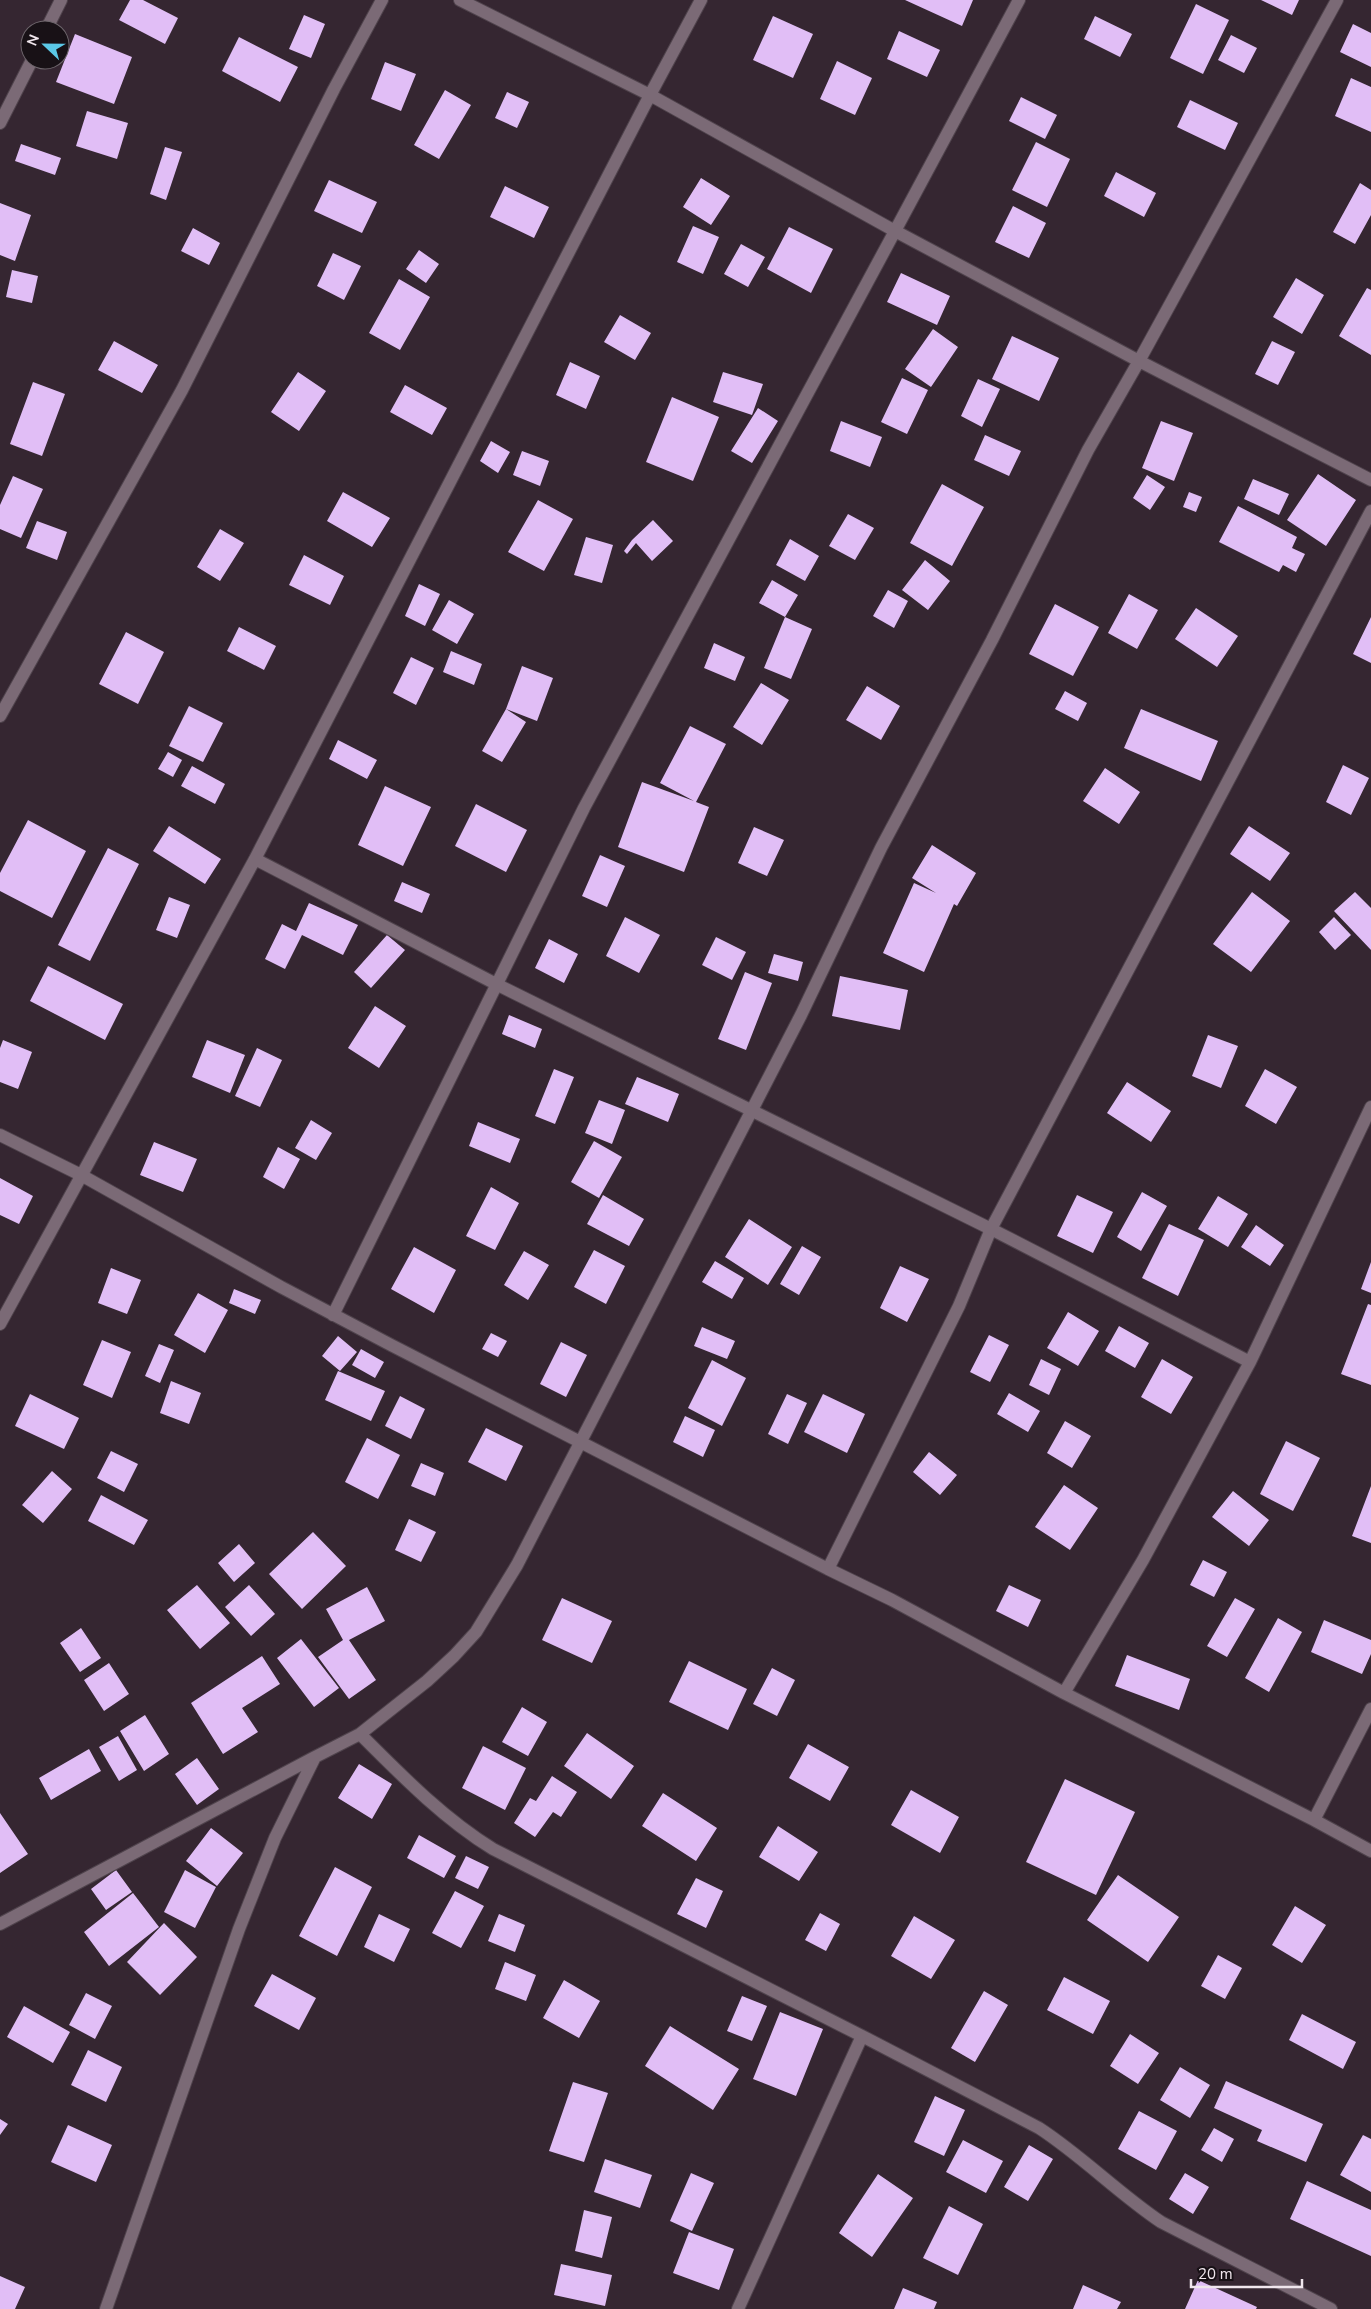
<svg xmlns="http://www.w3.org/2000/svg" width="1371" height="2309" viewBox="0 0 1371 2309" font-family="'Nunito Sans',sans-serif">
  <rect width="100%" height="100%" fill="#352631"/>
  <path fill="#e1bef6" d="M130,0H143L178,18L165,44L119,20Z
    M905,0H973L962,26Z
    M1261,0H1299L1292,15Z
    M1196,4L1229,20L1203,74L1170,58Z
    M304,15L325,24L311,58L289,49Z
    M773,16L813,34L793,78L753,60Z
    M1095,16L1132,34L1120,57L1084,39Z
    M1353,24L1371,33V67L1340,52Z
    M899,31L940,50L927,77L887,59Z
    M75,34L132,57L114,104L56,82Z
    M1231,35L1257,48L1244,73L1218,60Z
    M239,37L298,67L280,102L222,71Z
    M837,61L872,78L855,115L820,99Z
    M385,62L416,74L401,111L371,99Z
    M1351,78L1371,87V132L1335,116Z
    M445,90L471,105L439,159L414,145Z
    M507,92L529,102L517,128L495,118Z
    M1021,97L1057,115L1045,139L1009,121Z
    M1190,100L1238,123L1225,150L1177,127Z
    M87,111L128,123L117,159L76,146Z
    M1036,142L1070,159L1047,207L1012,190Z
    M21,144L61,158L55,175L15,161Z
    M165,147L182,152L166,200L150,194Z
    M1116,172L1156,193L1144,217L1104,196Z
    M701,178L730,196L711,225L683,207Z
    M329,180L377,202L362,233L314,211Z
    M1360,183L1371,190V215L1355,244L1333,232Z
    M505,186L549,207L534,238L490,217Z
    M0,203L31,215L15,261L0,255Z
    M1013,206L1046,223L1029,258L995,242Z
    M693,226L719,237L703,274L677,262Z
    M789,227L833,249L811,293L767,269Z
    M193,228L220,243L209,265L181,251Z
    M741,244L765,257L748,287L724,274Z
    M419,250L439,264L426,283L406,269Z
    M333,253L361,266L344,300L317,286Z
    M12,270L38,276L32,303L6,297Z
    M901,273L950,296L937,325L887,302Z
    M1296,278L1324,295L1302,334L1273,317Z
    M399,279L430,297L400,350L369,333Z
    M1367,288L1371,290V355L1339,336Z
    M620,315L651,333L635,360L604,342Z
    M933,329L958,347L931,387L905,369Z
    M1012,336L1059,358L1039,401L992,379Z
    M114,341L158,365L142,393L98,370Z
    M1272,341L1295,352L1278,385L1255,374Z
    M570,362L600,376L586,409L556,395Z
    M298,372L326,391L299,431L271,412Z
    M723,372L763,384L752,415L713,402Z
    M902,378L928,390L907,434L881,422Z
    M978,379L1000,389L982,427L961,416Z
    M33,382L65,394L42,456L10,444Z
    M405,385L447,408L432,435L390,412Z
    M672,397L719,417L693,481L646,462Z
    M758,408L778,421L752,463L731,451Z
    M841,421L882,437L870,467L830,451Z
    M1161,421L1193,433L1174,481L1142,468Z
    M985,435L1021,451L1009,476L974,460Z
    M491,441L510,452L498,473L480,461Z
    M522,451L549,461L540,486L513,475Z
    M1318,474L1356,500L1326,546L1287,520Z
    M1147,475L1165,487L1150,510L1133,498Z
    M13,476L43,489L21,538L0,529V505Z
    M1253,479L1289,494L1279,515L1244,499Z
    M942,484L984,507L952,566L910,543Z
    M343,492L390,518L372,547L327,521Z
    M1189,492L1202,497L1196,512L1183,507Z
    M538,500L573,519L544,571L508,552Z
    M1238,506L1297,537L1292,548L1305,554L1296,572L1283,565L1279,572L1219,542Z
    M848,514L874,528L855,560L829,546Z
    M653,520L673,541L652,561L636,543L627,554L624,551L632,540Z
    M37,521L67,532L57,560L26,548Z
    M220,529L244,543L220,581L197,567Z
    M586,537L613,545L602,583L574,575Z
    M790,539L819,556L805,581L776,565Z
    M304,555L344,576L330,605L289,585Z
    M925,560L950,581L928,610L902,590Z
    M772,580L798,595L785,617L759,603Z
    M419,584L440,594L425,626L405,616Z
    M888,590L908,601L894,628L873,616Z
    M1129,594L1158,610L1137,649L1108,633Z
    M449,600L474,614L457,644L432,630Z
    M1055,604L1099,627L1073,676L1029,654Z
    M1196,608L1238,636L1217,667L1175,639Z
    M785,617L812,629L791,679L764,668Z
    M1371,617V663L1353,654Z
    M239,627L276,646L264,670L227,651Z
    M126,632L164,652L138,704L99,684Z
    M714,643L745,657L735,681L704,668Z
    M451,651L482,664L474,685L443,672Z
    M411,657L434,668L416,705L393,693Z
    M522,666L553,678L537,721L506,709L526,722L502,762L482,751L506,709Z
    M761,683L789,700L762,745L733,727Z
    M867,686L900,706L881,740L846,720Z
    M1065,691L1087,703L1078,721L1055,709Z
    M189,706L223,723L203,762L169,746Z
    M1141,709L1218,741L1201,781L1124,748Z
    M690,726L726,744L696,802L709,807L684,872L618,847L642,782L694,801L660,783Z
    M338,740L377,760L367,779L329,759Z
    M168,752L182,760L173,777L158,769Z
    M1343,765L1369,778L1351,815L1326,802Z
    M192,766L225,784L215,804L181,786Z
    M1105,768L1140,792L1119,824L1083,801Z
    M385,786L431,807L403,866L358,845Z
    M476,804L527,830L506,872L455,846Z
    M28,820L86,851L52,918L0,891V873Z
    M169,826L221,859L205,884L153,851Z
    M1249,826L1290,853L1270,881L1230,854Z
    M754,827L784,840L767,876L738,863Z
    M932,845L976,873L957,906L954,904L924,972L883,953L914,883L936,893L912,878Z
    M108,848L139,864L90,961L58,945Z
    M600,855L625,866L607,907L582,896Z
    M402,882L430,894L422,913L394,901Z
    M1252,892L1290,921L1251,972L1213,944Z
    M1355,892L1371,908V950L1334,911Z
    M169,897L190,905L177,938L156,930Z
    M309,903L358,925L343,955L302,935L285,969L265,959L282,924L296,931Z
    M625,917L660,935L639,973L606,956Z
    M1334,917L1351,935L1335,950L1319,932Z
    M387,935L405,950L371,988L354,972Z
    M716,937L746,952L732,980L702,965Z
    M549,939L578,954L564,983L535,968Z
    M774,954L803,962L798,981L768,973Z
    M48,966L123,1004L105,1040L30,1001Z
    M745,972L772,983L746,1050L718,1039Z
    M840,976L908,990L900,1030L832,1016Z
    M375,1006L406,1026L379,1068L348,1048Z
    M509,1015L542,1029L535,1048L502,1034Z
    M1208,1035L1238,1046L1221,1088L1192,1076Z
    M3,1040L32,1052L18,1089L0,1082V1048Z
    M207,1040L245,1055L230,1093L192,1077Z
    M257,1048L282,1060L260,1107L235,1096Z
    M554,1069L574,1077L555,1124L535,1116Z
    M1265,1069L1297,1087L1276,1124L1245,1106Z
    M637,1077L679,1094L668,1122L625,1104Z
    M1127,1082L1171,1111L1151,1142L1107,1113Z
    M599,1100L625,1110L612,1144L585,1133Z
    M311,1120L332,1133L316,1160L295,1148Z
    M478,1122L520,1139L510,1163L469,1146Z
    M594,1141L622,1157L599,1198L571,1182Z
    M154,1142L197,1159L183,1192L140,1175Z
    M278,1147L300,1159L284,1189L263,1177Z
    M0,1178L33,1196L19,1224L0,1215Z
    M491,1187L519,1203L495,1250L466,1236Z
    M1142,1192L1167,1206L1141,1251L1117,1237Z
    M603,1195L644,1219L629,1246L587,1224Z
    M1077,1195L1113,1212L1093,1253L1057,1236Z
    M1218,1196L1248,1214L1228,1247L1198,1229Z
    M749,1219L792,1247L768,1285L725,1257Z
    M1169,1224L1204,1240L1178,1296L1142,1278Z
    M1256,1225L1284,1245L1270,1266L1241,1247Z
    M802,1246L821,1257L799,1295L780,1284Z
    M414,1247L456,1270L434,1313L391,1289Z
    M594,1250L625,1266L606,1304L574,1287Z
    M524,1251L549,1265L528,1300L504,1285Z
    M715,1261L744,1278L732,1299L702,1282Z
    M1371,1262V1293L1361,1289Z
    M900,1266L929,1279L907,1322L880,1308Z
    M111,1268L141,1280L127,1314L98,1303Z
    M234,1289L261,1300L255,1314L229,1303Z
    M198,1293L228,1310L205,1353L174,1335Z
    M1368,1304L1371,1305V1385L1341,1374Z
    M1068,1312L1099,1331L1078,1366L1047,1348Z
    M1119,1326L1149,1343L1135,1368L1105,1351Z
    M702,1327L735,1341L727,1359L694,1346Z
    M491,1333L507,1341L498,1357L482,1349Z
    M989,1335L1009,1345L990,1382L970,1372Z
    M338,1336L357,1352L340,1371L322,1356Z
    M102,1340L131,1352L112,1398L83,1385Z
    M561,1342L587,1355L566,1397L540,1384Z
    M159,1344L174,1350L160,1383L145,1376Z
    M361,1349L384,1362L375,1378L352,1365Z
    M1041,1359L1061,1369L1049,1395L1029,1385Z
    M1162,1359L1193,1377L1171,1414L1141,1397Z
    M712,1360L746,1378L722,1426L688,1408Z
    M338,1371L385,1391L371,1421L325,1400Z
    M171,1381L201,1393L189,1424L160,1413Z
    M1009,1393L1040,1411L1028,1432L997,1414Z
    M30,1394L79,1418L64,1449L15,1426Z
    M787,1394L807,1403L788,1444L768,1434Z
    M823,1394L865,1414L847,1453L804,1432Z
    M400,1396L425,1409L411,1439L385,1426Z
    M685,1416L715,1430L703,1457L673,1442Z
    M1065,1421L1091,1436L1072,1468L1047,1453Z
    M486,1428L523,1446L506,1481L468,1462Z
    M367,1438L400,1455L378,1499L345,1482Z
    M1286,1441L1320,1458L1293,1511L1260,1494Z
    M111,1451L138,1464L124,1492L97,1478Z
    M929,1452L957,1475L940,1495L913,1472Z
    M421,1463L444,1473L435,1496L411,1486Z
    M52,1471L72,1489L43,1523L22,1505Z
    M1064,1485L1098,1508L1070,1550L1035,1527Z
    M1371,1486V1543L1352,1536Z
    M1233,1491L1269,1520L1249,1546L1212,1517Z
    M101,1495L148,1520L134,1545L88,1521Z
    M409,1519L436,1532L421,1562L395,1550Z
    M313,1532L346,1566L302,1609L269,1574Z
    M239,1544L255,1563L234,1582L218,1563Z
    M1203,1560L1227,1572L1214,1597L1190,1585Z
    M197,1585L230,1623L200,1649L167,1610Z
    M249,1585L275,1614L251,1636L225,1607Z
    M1009,1585L1041,1600L1028,1627L996,1611Z
    M367,1587L385,1621L349,1640L376,1680L349,1699L318,1657L343,1640L326,1609Z
    M562,1598L612,1621L592,1663L542,1640Z
    M1235,1598L1255,1609L1227,1657L1207,1646Z
    M1278,1618L1302,1632L1269,1692L1245,1678Z
    M1324,1620L1371,1640V1654L1362,1674L1311,1652Z
    M81,1628L101,1658L80,1672L60,1643Z
    M301,1639L339,1688L314,1707L277,1658Z
    M1127,1655L1190,1679L1179,1710L1115,1686Z
    M262,1656L280,1684L242,1708L258,1732L223,1754L191,1703Z
    M689,1661L747,1689L728,1730L669,1702Z
    M109,1663L129,1694L104,1711L84,1680Z
    M772,1668L795,1680L777,1716L753,1704Z
    M522,1707L547,1722L528,1756L502,1742Z
    M145,1715L169,1754L144,1771L120,1731Z
    M587,1733L634,1766L611,1799L564,1766Z
    M118,1736L137,1770L119,1781L99,1747Z
    M808,1744L849,1767L830,1801L789,1778Z
    M483,1746L526,1768L505,1810L462,1788Z
    M89,1749L101,1771L51,1800L39,1778Z
    M197,1758L219,1789L197,1805L175,1774Z
    M359,1764L392,1784L372,1819L338,1798Z
    M552,1776L577,1792L561,1817L553,1812L535,1837L514,1823L530,1798L536,1801Z
    M1065,1779L1135,1812L1096,1895L1026,1862Z
    M911,1790L959,1817L940,1853L891,1825Z
    M663,1793L717,1828L696,1861L642,1826Z
    M0,1813L28,1854L0,1873Z
    M778,1826L818,1852L799,1881L759,1857Z
    M211,1828L243,1853L217,1886L186,1861Z
    M419,1835L456,1856L444,1878L407,1858Z
    M466,1856L489,1867L478,1889L455,1878Z
    M335,1867L372,1887L337,1956L299,1936Z
    M116,1870L132,1892L106,1910L91,1889Z
    M185,1870L216,1887L195,1928L164,1912Z
    M1118,1875L1179,1917L1148,1962L1087,1920Z
    M696,1878L723,1891L706,1928L677,1914Z
    M455,1891L484,1906L461,1948L432,1933Z
    M133,1893L159,1927L109,1966L84,1932Z
    M1295,1906L1326,1925L1302,1963L1272,1945Z
    M820,1913L840,1924L826,1951L805,1940Z
    M379,1914L410,1929L394,1962L364,1947Z
    M499,1914L525,1925L515,1952L488,1941Z
    M914,1916L955,1940L931,1979L891,1956Z
    M164,1923L197,1957L160,1995L127,1962Z
    M1218,1955L1242,1968L1225,1999L1201,1986Z
    M505,1962L536,1975L526,2001L495,1989Z
    M272,1974L316,1998L299,2030L254,2006Z
    M1064,1977L1110,2001L1093,2034L1047,2010Z
    M564,1980L600,2001L579,2038L543,2018Z
    M984,1991L1008,2005L975,2062L951,2048Z
    M86,1993L112,2006L95,2039L69,2025Z
    M742,1996L767,2006L752,2041L727,2031Z
    M24,2006L70,2032L53,2063L7,2037Z
    M780,2012L823,2029L796,2096L753,2079Z
    M1302,2014L1356,2042L1343,2069L1289,2040Z
    M670,2026L739,2069L713,2110L645,2066Z
    M1130,2034L1159,2053L1138,2084L1110,2066Z
    M88,2050L122,2067L106,2102L71,2085Z
    M1180,2067L1210,2085L1190,2118L1160,2100Z
    M1226,2081L1323,2124L1306,2162L1257,2141L1262,2130L1214,2108Z
    M573,2082L608,2093L584,2162L549,2151Z
    M935,2096L965,2110L944,2156L914,2142Z
    M1139,2111L1177,2131L1156,2170L1118,2149Z
    M0,2119L8,2124L0,2135Z
    M68,2125L112,2145L96,2182L51,2162Z
    M1214,2128L1234,2139L1222,2162L1201,2150Z
    M1363,2135L1371,2139V2192L1340,2175Z
    M963,2140L1003,2161L986,2193L946,2172Z
    M1029,2145L1053,2159L1028,2201L1004,2187Z
    M605,2159L652,2175L640,2208L594,2192Z
    M691,2173L714,2183L692,2231L670,2221Z
    M1185,2173L1209,2187L1193,2214L1169,2199Z
    M878,2174L913,2198L872,2257L839,2233Z
    M1307,2181L1371,2210V2256L1290,2219Z
    M949,2206L983,2224L958,2275L923,2258Z
    M584,2210L612,2217L602,2258L575,2251Z
    M689,2232L734,2249L719,2290L673,2273Z
    M561,2264L612,2275L605,2306L554,2295Z
    M0,2276L25,2287L15,2309H0Z
    M1198,2280L1257,2307L1256,2309H1185Z
    M1083,2285L1121,2302L1117,2309H1073Z
    M903,2288L937,2302L934,2309H894Z"/>
  <g fill="none" stroke-linecap="round" stroke-linejoin="round">
    <g stroke="#4f434c" stroke-width="14">
      <path id="street" d="M1019,0L895,231L1139,361L1337,0
        M46,30L61,0
        M0,123L32,60
        M0,716L182,390L334,89L382,0
        M255,859L498,985L991,1229L1371,511
        M0,1135L81,1175L281,1287L391,1345L828,1569L959,1306L991,1229L1250,1362L1371,1107
        M333,1315L584,808L895,231L650,95L460,0
        M0,1324L255,859L650,95L701,0
        M828,1569L892,1600L1064,1693L1143,1560L1250,1362
        M1064,1693L1314,1820L1371,1851
        M360,1734C402,1776 443,1818 493,1849L862,2036L1039,2128C1082,2156 1118,2193 1161,2222L1331,2309
        M1314,1820L1371,1709
        M0,1924L315,1757
        M106,2309L239,1929L275,1838L315,1757L360,1734L427,1681L454,1656L476,1632L517,1565L801,1015L881,848L992,640L1088,450L1139,361L1371,480
        M738,2309L862,2036"/>
    </g>
    <use href="#street" stroke="#7b6a76" stroke-width="12"/>
  </g>
  <g transform="translate(45 45) rotate(292)"><circle r="24" fill="#181116" stroke="#6e666c"/>
  <path d="M0-4L9 19L0 12L-9 19Z" fill="#5bc8e7"/>
  <text y="-8" font-size="14" font-weight="bold" text-anchor="middle" fill="#f0e6ed">N</text>
  </g>
  <path d="M1191 2279v8h111v-8" fill="none" stroke="#f0e6ed" stroke-width="2.5"/>
  <text x="1198" y="2279" font-size="15" fill="#f0e6ed" stroke="#181116" stroke-width="4" paint-order="stroke">20 m</text>
</svg>
